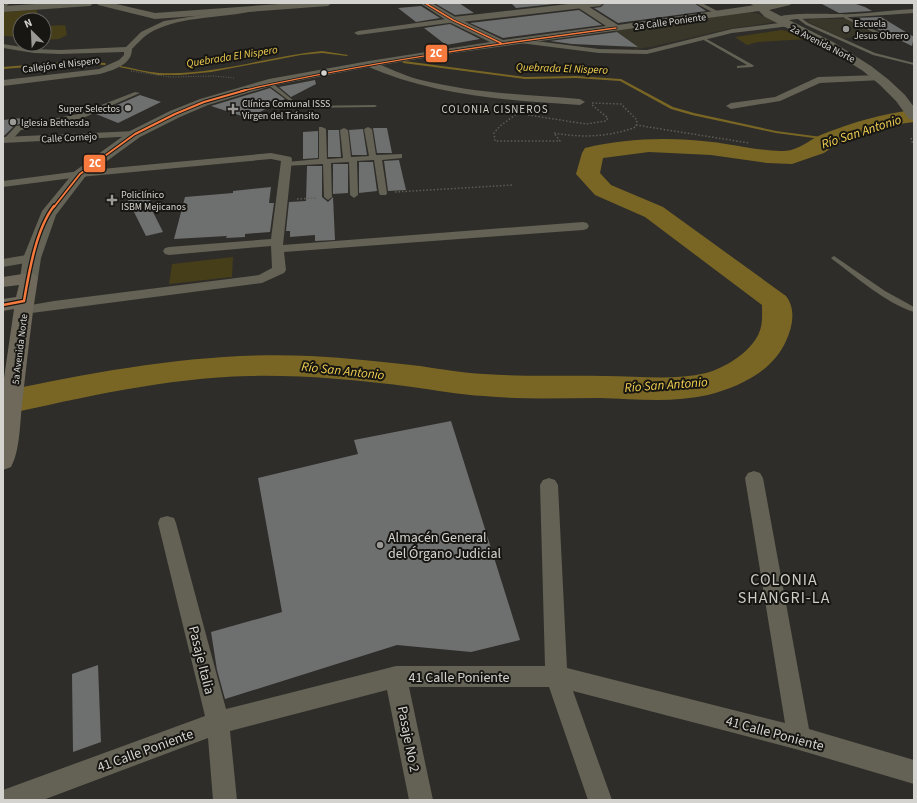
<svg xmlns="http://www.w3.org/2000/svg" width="917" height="803" viewBox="0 0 917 803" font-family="'Source Sans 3',sans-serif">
  <rect width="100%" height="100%" fill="#2e2d29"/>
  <path fill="#39372a" d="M750,12L759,14L775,22L728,29L651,47L635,49V46L613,30Z
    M812,19H847L882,37L842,38L806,21Z"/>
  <path fill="#463d19" d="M37,10V20H20V37L3,36V12Z
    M65,25L67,35L59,39L44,40V26Z
    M781,30L792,32L808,39L758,42L747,45L735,37Z
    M233,257L232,277L169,284L172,264Z"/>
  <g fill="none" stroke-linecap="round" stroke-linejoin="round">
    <path fill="#796624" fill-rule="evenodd" d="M322,51L348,55L347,56L322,53L301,55L211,72L180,75H158L119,67L120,66C133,68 146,72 159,73C212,76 269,56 322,51Z
      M77,61L105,63L106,64L105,65L77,63L3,69V67Z
      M404,61L525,77L576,76L621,79L673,107L694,113L776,131L829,138L831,139L829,140L776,133L692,115L671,109L620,81L576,78L525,79L403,63V61Z"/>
    <path fill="#796624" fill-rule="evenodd" d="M914,110V122L899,124L837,144L824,153L792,164L767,163L711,155L649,152L603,158L600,173L611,185L663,207L786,296C796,309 793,326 786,341C772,372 739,387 708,395C673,403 636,399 600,398C562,398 523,400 484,396C460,395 436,390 412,387C358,380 304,375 249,376C166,378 84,397 3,415V391C105,370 206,351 311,356C347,358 384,362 420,366C441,369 462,373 484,374C524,377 565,375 605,376C638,376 673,381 706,373C725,368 751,352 759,333C763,324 762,315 762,305L645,217L595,195L576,174L582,153L585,148C626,138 670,137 712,142C732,144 773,154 791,150C803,147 812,138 823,134C851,123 884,113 914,110Z"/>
  </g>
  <path fill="#6e6f6f" d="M442,3H459L474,13L455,15L436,4Z
    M511,3H564L516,8Z
    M605,3H694L706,11L618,23L594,8L601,7Z
    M820,3H853L865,7L872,11L839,13Z
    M421,6L440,18L416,22L398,8Z
    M579,10L602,25L503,38L470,23Z
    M881,17L914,37L912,46L854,18Z
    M450,24L480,39L446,45L424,28Z
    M617,32L638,47L572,44L550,41Z
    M315,80L316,84L291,97L279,87Z
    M270,88L285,99L248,118L211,106Z
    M140,95L161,102L118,123L96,114Z
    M22,118L20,124L15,125L5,135L3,136V120Z
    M373,128H387L392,153H377Z
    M363,129L367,155H352L349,130Z
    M328,130H339L341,157H328Z
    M318,131V158L303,159V132Z
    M399,160L406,190L388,191L384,161Z
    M359,162H373L377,191L359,193Z
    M333,164H348V193L333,194Z
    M307,166H322V197L328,202L333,197L335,240L315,241V235L290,237V231H286L289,202L306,201Z
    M271,187L269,203H274L270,232L245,234V237L226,238L227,236L174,239L185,197L233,193V191Z
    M149,190L151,208L163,232L146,236L124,192Z
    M451,421L520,640L471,652L397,645L225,699L217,670L211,632L282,612L258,478L358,454L354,440Z
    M98,665L101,742L73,752L72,674Z"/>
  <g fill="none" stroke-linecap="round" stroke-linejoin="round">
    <path stroke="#5f5d56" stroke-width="1" stroke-dasharray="1 1.5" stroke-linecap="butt" d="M131,71L170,77L213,76L235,78"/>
    <path stroke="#5f5d56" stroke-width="1.5" stroke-dasharray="1.5 2" stroke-linecap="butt" d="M515,110L518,113L500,126L494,133L495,141H560L554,133C582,138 609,137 636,127L637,120L621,104L592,103
      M528,115L586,124L606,121L608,118L592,105
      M636,125L749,143
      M911,138L912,142H914
      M395,192L513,185
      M297,199L316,198"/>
    <path fill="#646155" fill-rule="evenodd" d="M6,3H10L3,9V6Z
      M845,16L883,34L884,35L881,36L844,18Z
      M798,17H800L808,23L875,53L914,63V65L873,55L806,25L798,19Z
      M703,37L753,65L754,66L752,67L737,68V66L747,65L702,39Z
      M267,82H271L300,106L375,105L377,106L375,107L299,108L267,84Z
      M834,256L885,291L914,307V312C887,304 855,276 832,259L831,258Z"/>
    <path fill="#646155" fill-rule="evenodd" d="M695,3H702L723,14L718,15Z
      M135,92L140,93L83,118L21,130L10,142H4L3,140L16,126L78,114Z
      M319,127H322L326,129L327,159L343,158L340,130L344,128L348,130L351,157L369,156L364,129L368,127L372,129L376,155L402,154V158L382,160L387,193L386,195H380L379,193L374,160L357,161L358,195L354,198L350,195L349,162L331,163L332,197L328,200L324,197L323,164L284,166V162H287L319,159Z"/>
    <path fill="#646155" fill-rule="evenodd" d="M245,8H248V12C215,19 177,16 148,34C142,38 137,44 132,49C132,65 113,70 100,74L3,86V80L99,69L119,60L124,55V52L60,54L34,53L3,48V44L34,49L60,50L126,47L141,32L164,21Z
      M914,9V13C875,16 837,18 798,19C791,19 780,23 774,19C784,11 837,15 852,14C872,13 893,10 914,9Z
      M453,18H456V22L358,35L354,33L358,31Z
      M787,22H790V26L732,33L647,54L599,53L520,43L516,41L520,39L599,49L647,50L732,29Z
      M369,61C387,66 403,76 421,80C473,93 527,95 580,99L585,102L580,105C506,100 435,96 366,66L365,64Z
      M879,75L883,78L882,80L820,83L780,101L731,109L726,106L731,103L775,97L818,77Z
      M135,131L140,134L139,136L3,143V137Z
      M271,153L291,157L292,159L283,245L583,222L587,223L589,226L587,229L583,230L284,252L286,270L284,273L262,283L24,314L19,313L17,310L19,307L54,301L259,275L272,268L271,246L169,255L165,254L163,251L165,248L169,247L271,239L281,161L271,159L80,177L3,187V181L80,171Z
      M32,254L37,255L38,258L37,261L3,267V259Z
      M754,471L760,473L763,478L809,729L914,760V784L799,750L573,691L612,800H588L549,687H409L433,800H409L387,690L230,731L237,800H213L208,738L43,800H3V790L205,716L158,523L160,518L167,516L174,518L176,523L226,709L396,666H545L540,485L543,480L549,478L555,480L558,485L567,668L785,723L745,478L748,473Z"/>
    <path fill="#646155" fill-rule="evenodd" d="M52,3H94L90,6L3,12V6Z
      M97,3H112L155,13L293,3H332L328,6L155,19L98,5Z
      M577,3H604L600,6L453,23L448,20L453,17Z
      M749,3H760L768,8L767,10H761Z"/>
    <path fill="#656356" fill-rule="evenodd" d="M420,3H432L457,18L503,40L606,26L571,3H583L618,25L770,3H792L790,5L769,10L833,42L871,66L889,80L905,95L914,107V120L909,119L896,101L880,85L863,71L825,47L765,17L759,11L454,53L369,67L271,86L208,105L180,117L140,137L85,177L56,215L41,258L38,278L35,282L29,283L23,282L20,278L23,258L42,211L75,171L130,131L170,111L200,99L269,79L369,61L490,42L449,22Z"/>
    <path fill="#6e695b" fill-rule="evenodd" d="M29,273L35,274L38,278C31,320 27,362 22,404C20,422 20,451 11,467L3,470V385L14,309L3,311V299L16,297L19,285L3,287V277Z"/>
    <g stroke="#171613" stroke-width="3">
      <path id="bus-1-far2" d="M425,3L453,20L501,43
        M241,91C365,63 490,45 616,28"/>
    </g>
    <g stroke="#171613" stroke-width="4">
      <path id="bus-1-far1" d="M54,207L80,174L135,134L175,114L204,102L246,90"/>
    </g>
    <g stroke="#171613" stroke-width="5">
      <path id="bus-1" d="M3,305L24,301C29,272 36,229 54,206"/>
    </g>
    <use href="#bus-1-far2" stroke="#f6793e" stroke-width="1.5"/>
    <use href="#bus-1-far1" stroke="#f6793e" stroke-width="2"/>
    <use href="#bus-1" stroke="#f6793e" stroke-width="2.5"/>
  </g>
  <g fill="#9b9995" stroke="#171613" stroke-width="1.5">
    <circle cx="846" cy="29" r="4"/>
    <circle cx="128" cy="108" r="4"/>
    <path d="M231 103h4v4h4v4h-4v4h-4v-4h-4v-4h4z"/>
    <circle cx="13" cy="122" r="4"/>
    <path d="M110 194h4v4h4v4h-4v4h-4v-4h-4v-4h4z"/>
    <circle cx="380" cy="545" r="4"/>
  </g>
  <circle fill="#d5d3cf" stroke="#171613" stroke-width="1.5" cx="324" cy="73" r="3.5"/>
  <g text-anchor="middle" stroke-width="4" stroke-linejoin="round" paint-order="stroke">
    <g font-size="10" fill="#d5d3cf" stroke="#171613">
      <text transform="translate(670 21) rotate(-8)" y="4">2a Calle Poniente</text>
      <text transform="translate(823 43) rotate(27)" y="4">2a Avenida Norte</text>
      <text transform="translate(61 64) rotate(-7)" y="4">Callejón el Nispero</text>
      <text transform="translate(69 137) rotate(-3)" y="4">Calle Cornejo</text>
      <text transform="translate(19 349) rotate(-83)" y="4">5a Avenida Norte</text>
    </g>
    <g font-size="10" fill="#d5d3cf" stroke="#171613" text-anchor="start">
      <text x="854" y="27">Escuela<tspan x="854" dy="12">Jesus Obrero</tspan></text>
      <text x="242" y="107">Clínica Comunal ISSS<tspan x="242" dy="12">Virgen del Tránsito</tspan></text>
      <text x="120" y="112" text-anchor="end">Super Selectos</text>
      <text x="21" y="126">Iglesia Bethesda</text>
      <text x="121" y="198">Policlínico<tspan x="121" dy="12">ISBM Mejicanos</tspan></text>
    </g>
    <g font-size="11" font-style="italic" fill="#f2d051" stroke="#171613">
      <text transform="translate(232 56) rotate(-9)" y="4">Quebrada El Nispero</text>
      <text transform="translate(562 68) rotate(2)" y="4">Quebrada El Nispero</text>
    </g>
    <g font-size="11" letter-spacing="1" fill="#ceccc3" stroke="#171613">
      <text x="495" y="113">COLONIA CISNEROS</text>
    </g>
    <g font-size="13" font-style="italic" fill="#f2d051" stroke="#171613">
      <text transform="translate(861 131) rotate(-18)" y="5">Río San Antonio</text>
      <text transform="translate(343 370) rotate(6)" y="5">Río San Antonio</text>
      <text transform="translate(666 384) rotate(-4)" y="5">Río San Antonio</text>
    </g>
    <g font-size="14" fill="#d5d3cf" stroke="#171613" text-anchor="start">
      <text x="388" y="542">Almacén General<tspan x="388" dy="16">del Órgano Judicial</tspan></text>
    </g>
    <g font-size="14" fill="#d5d3cf" stroke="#171613">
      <text transform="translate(202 660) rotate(76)" y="5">Pasaje Italia</text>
      <text x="459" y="682">41 Calle Poniente</text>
      <text transform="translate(775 733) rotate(15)" y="5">41 Calle Poniente</text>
      <text transform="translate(409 739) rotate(79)" y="5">Pasaje No 2</text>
      <text transform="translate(145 750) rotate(-20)" y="5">41 Calle Poniente</text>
    </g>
    <g font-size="16" letter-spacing="1" fill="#ceccc3" stroke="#171613">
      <text x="784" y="585">COLONIA<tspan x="784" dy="18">SHANGRI-LA</tspan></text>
    </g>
  </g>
  <g stroke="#171613" stroke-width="1.5">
    <rect x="425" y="44" width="23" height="19" rx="4" fill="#f6793e"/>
    <rect x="83" y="154" width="23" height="19" rx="4" fill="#f6793e"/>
  </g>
  <g font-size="11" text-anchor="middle" font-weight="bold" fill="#fff">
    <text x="436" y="57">2C</text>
    <text x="95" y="167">2C</text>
  </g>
  <rect width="917" height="803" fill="none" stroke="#d5d3cf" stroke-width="8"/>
  <g transform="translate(32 32) rotate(336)"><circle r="19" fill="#171613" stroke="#63625e"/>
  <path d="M0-3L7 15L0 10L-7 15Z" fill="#9b9995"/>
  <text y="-6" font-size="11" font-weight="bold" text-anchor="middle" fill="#d5d3cf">N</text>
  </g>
</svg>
